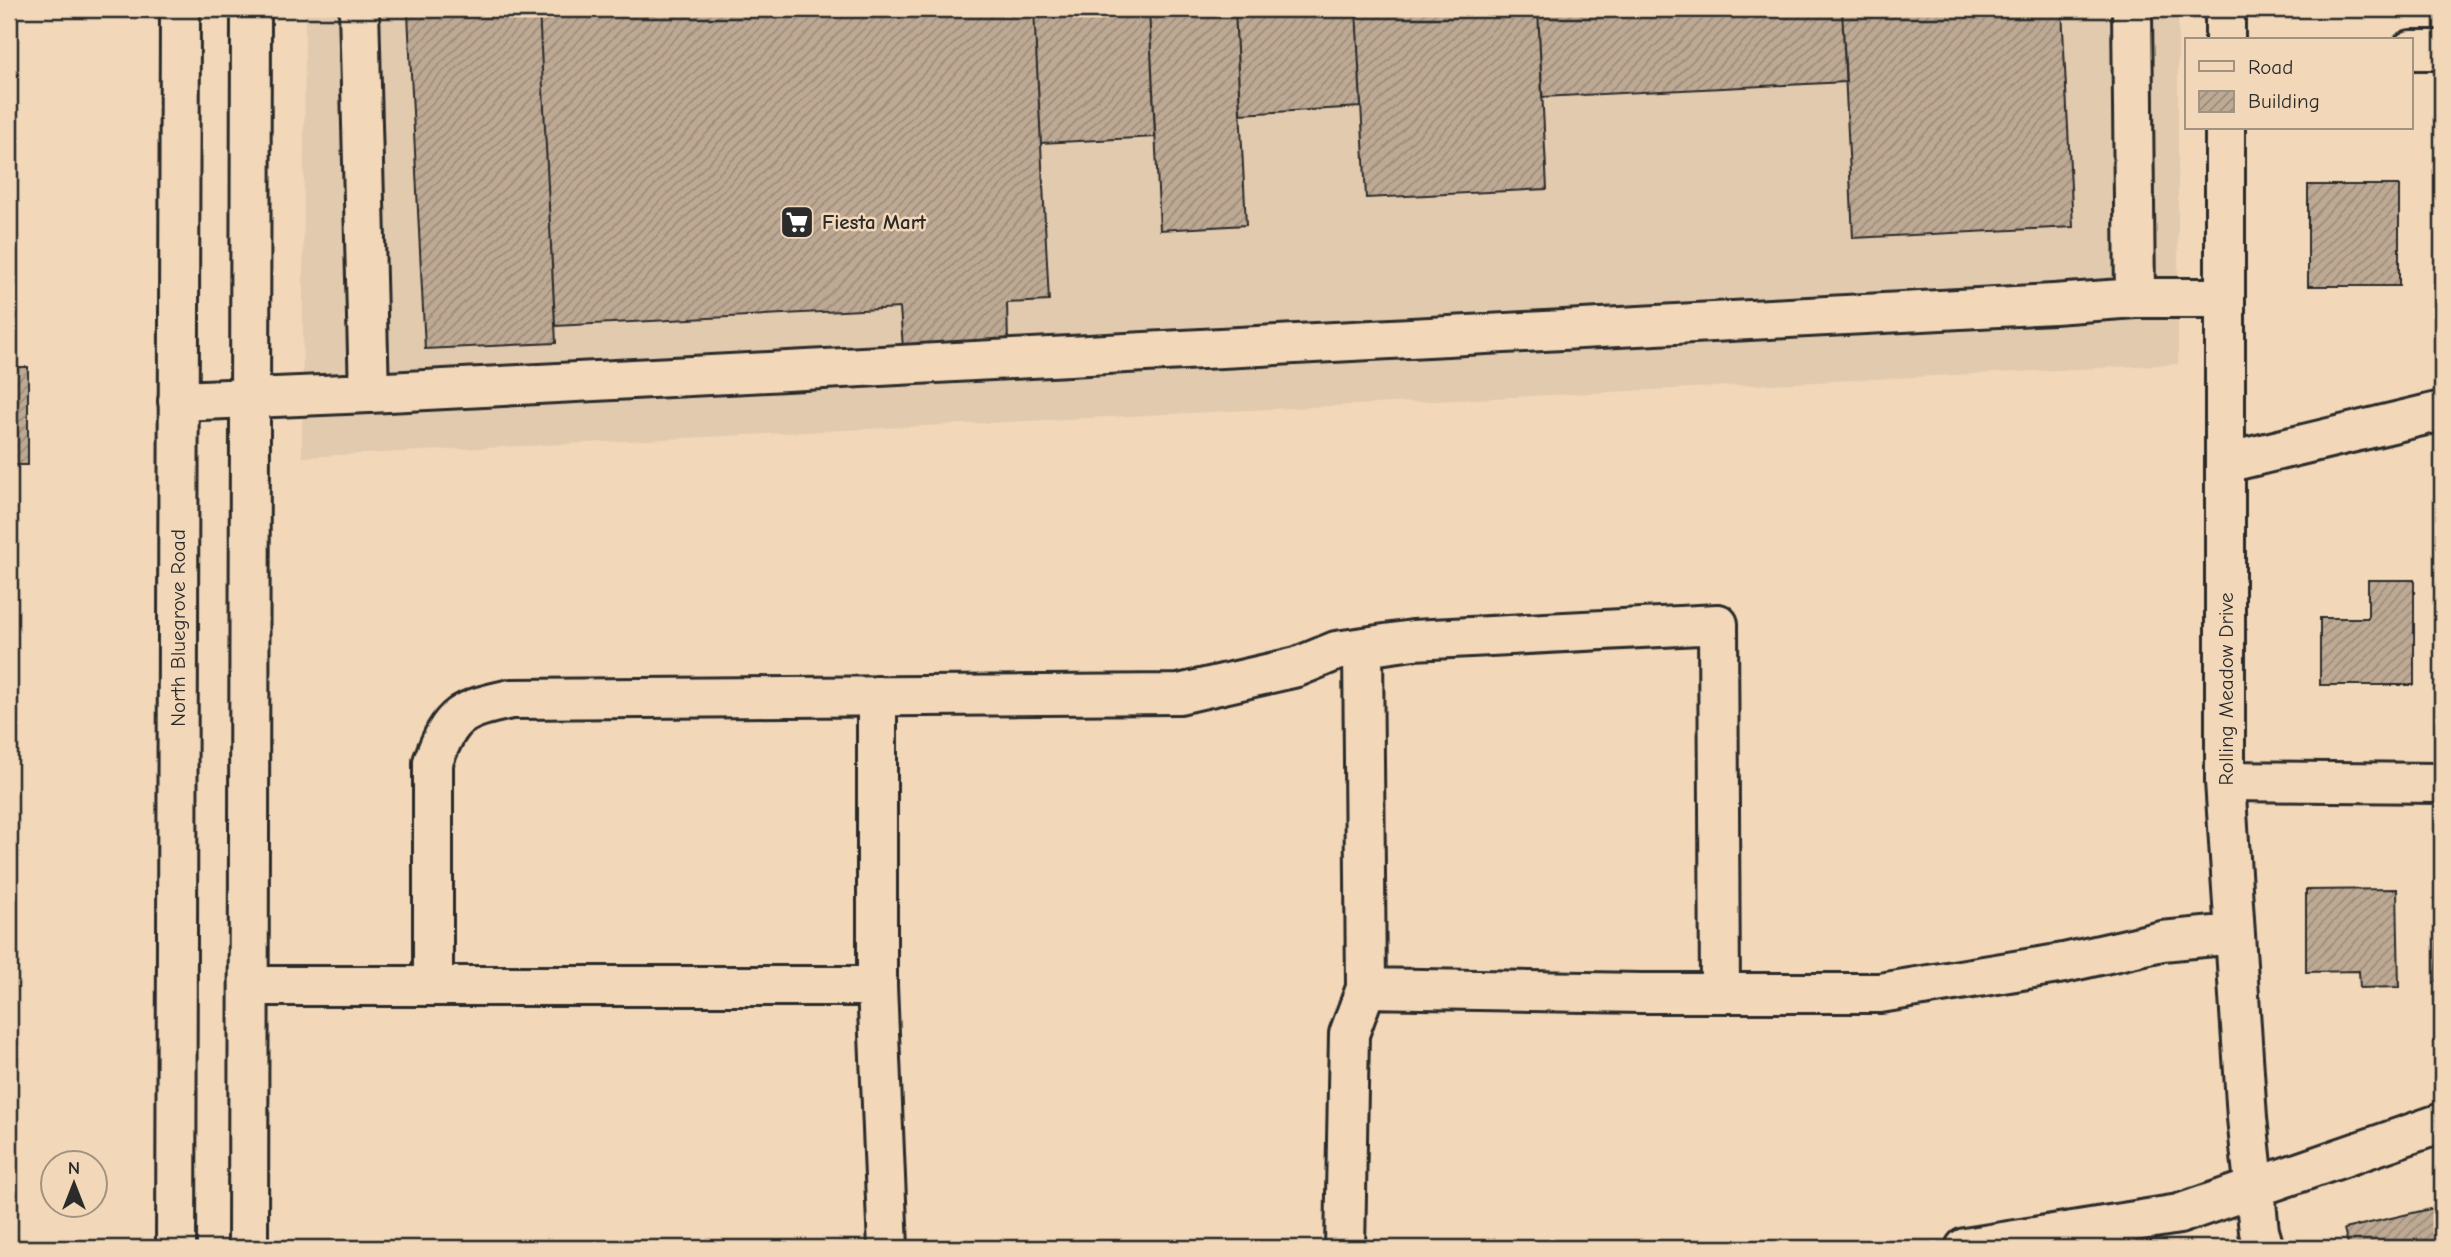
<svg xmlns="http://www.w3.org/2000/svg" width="2451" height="1257" viewBox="0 0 2451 1257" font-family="'Comic Neue',sans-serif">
  <defs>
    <pattern id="building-hatch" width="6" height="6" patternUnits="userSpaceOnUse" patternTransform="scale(1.75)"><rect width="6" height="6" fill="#beaa94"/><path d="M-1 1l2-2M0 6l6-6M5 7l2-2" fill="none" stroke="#9b8b79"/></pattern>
  </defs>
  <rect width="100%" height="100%" fill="#f2d8b9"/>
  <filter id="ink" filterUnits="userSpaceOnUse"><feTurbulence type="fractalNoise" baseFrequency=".0143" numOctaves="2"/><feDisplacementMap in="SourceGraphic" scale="14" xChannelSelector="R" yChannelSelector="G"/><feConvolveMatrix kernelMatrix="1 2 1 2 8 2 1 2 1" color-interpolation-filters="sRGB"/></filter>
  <g filter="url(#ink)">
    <path fill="#e2caae" d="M305,9H2178V364L302,457Z"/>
    <path fill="url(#building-hatch)" stroke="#2b2b2b" stroke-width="2" d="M503,9H539L556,343L425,349L408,14Z
      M539,9H1034L1049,301L1007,303L1008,343L903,348L900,308L555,326Z
      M1034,9H1149L1155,137L1041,143Z
      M1149,9H1235L1246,225L1160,230Z
      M1235,9H1356L1361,107L1240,114Z
      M1356,9H1538L1547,189L1366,198Z
      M1538,9H1842L1846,82L1542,97Z
      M1842,9H2062L2073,227L1853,238Z
      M2308,185H2399V286H2308Z
      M9,367H28V465H9Z
      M2368,580H2414V685H2320V618H2368Z
      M2397,889L2399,987L2360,988L2359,971L2306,972V890Z
      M2438,909H2442V981H2436Z
      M2434,1208L2442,1248H2349L2344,1229Z"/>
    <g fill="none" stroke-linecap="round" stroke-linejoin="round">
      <g stroke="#2b2b2b" stroke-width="44">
        <path id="minor" d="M359,9L369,393
          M2225,9V40
          M2411,50H2442
          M2225,128V781L2247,1118L2259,1231L2264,1248
          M2135,298H2225
          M178,401L369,393L2054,304L2135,298L2132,9
          M2225,463L2442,411
          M877,696V986L888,1248
          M2225,781L2442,783
          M249,986H877
          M433,986V762C451,713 461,710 511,699L1179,694L1297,667L1336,651L1413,640L1718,624L1720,993
          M1366,988L1641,993H1880L2064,963L2162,941L2235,934
          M1345,1248L1349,1034L1366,988L1363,647
          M1965,1248L2179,1214L2442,1123"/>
      </g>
      <g stroke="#2b2b2b" stroke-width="44">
        <path id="major" d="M176,1248L180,9
          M248,1248L251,9"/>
      </g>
      <use href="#minor" stroke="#f2d8b9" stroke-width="38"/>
      <use href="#major" stroke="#f2d8b9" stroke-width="38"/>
    </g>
  </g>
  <defs>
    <g id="supermarket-square" transform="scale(1.75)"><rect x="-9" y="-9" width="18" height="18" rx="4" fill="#2b2b2b" stroke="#f2d8b9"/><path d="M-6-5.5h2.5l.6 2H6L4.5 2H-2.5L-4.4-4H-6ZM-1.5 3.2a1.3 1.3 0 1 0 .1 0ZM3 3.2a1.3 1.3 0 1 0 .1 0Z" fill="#fff"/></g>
  </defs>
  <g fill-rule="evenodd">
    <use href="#supermarket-square" x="797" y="222"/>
  </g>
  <g text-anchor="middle" stroke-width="5" stroke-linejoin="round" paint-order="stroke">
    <g font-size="21" font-weight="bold" fill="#2b2b2b" stroke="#f2d8b9" text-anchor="start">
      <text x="822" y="229">Fiesta Mart</text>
    </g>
    <g font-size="21" fill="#2b2b2b" stroke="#f2d8b9">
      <text transform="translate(178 628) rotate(-90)" y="7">North Bluegrove Road</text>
      <text transform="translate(2226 689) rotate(-90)" y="7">Rolling Meadow Drive</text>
    </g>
  </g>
  <rect width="2451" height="1257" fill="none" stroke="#f2d8b9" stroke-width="35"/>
  <rect x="18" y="18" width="2416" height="1222" fill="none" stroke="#2b2b2b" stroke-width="2.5" filter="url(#ink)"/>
  <rect x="2185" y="38" width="228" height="91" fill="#f2d8b9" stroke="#a29380" stroke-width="2"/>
  <rect x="2199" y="61" width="35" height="10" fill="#f2d8b9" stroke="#a29380" stroke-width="2"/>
  <text x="2248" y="74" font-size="21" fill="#2b2b2b">Road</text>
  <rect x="2199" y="91" width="35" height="21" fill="url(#building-hatch)" stroke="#a29380" stroke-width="2"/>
  <text x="2248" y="108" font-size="21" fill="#2b2b2b">Building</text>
  <g transform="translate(74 1184)"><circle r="33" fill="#f2d8b9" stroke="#a29380" stroke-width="2"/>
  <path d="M0-5L12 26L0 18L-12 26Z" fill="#2b2b2b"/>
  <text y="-10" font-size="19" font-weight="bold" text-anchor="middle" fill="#2b2b2b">N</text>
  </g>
</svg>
